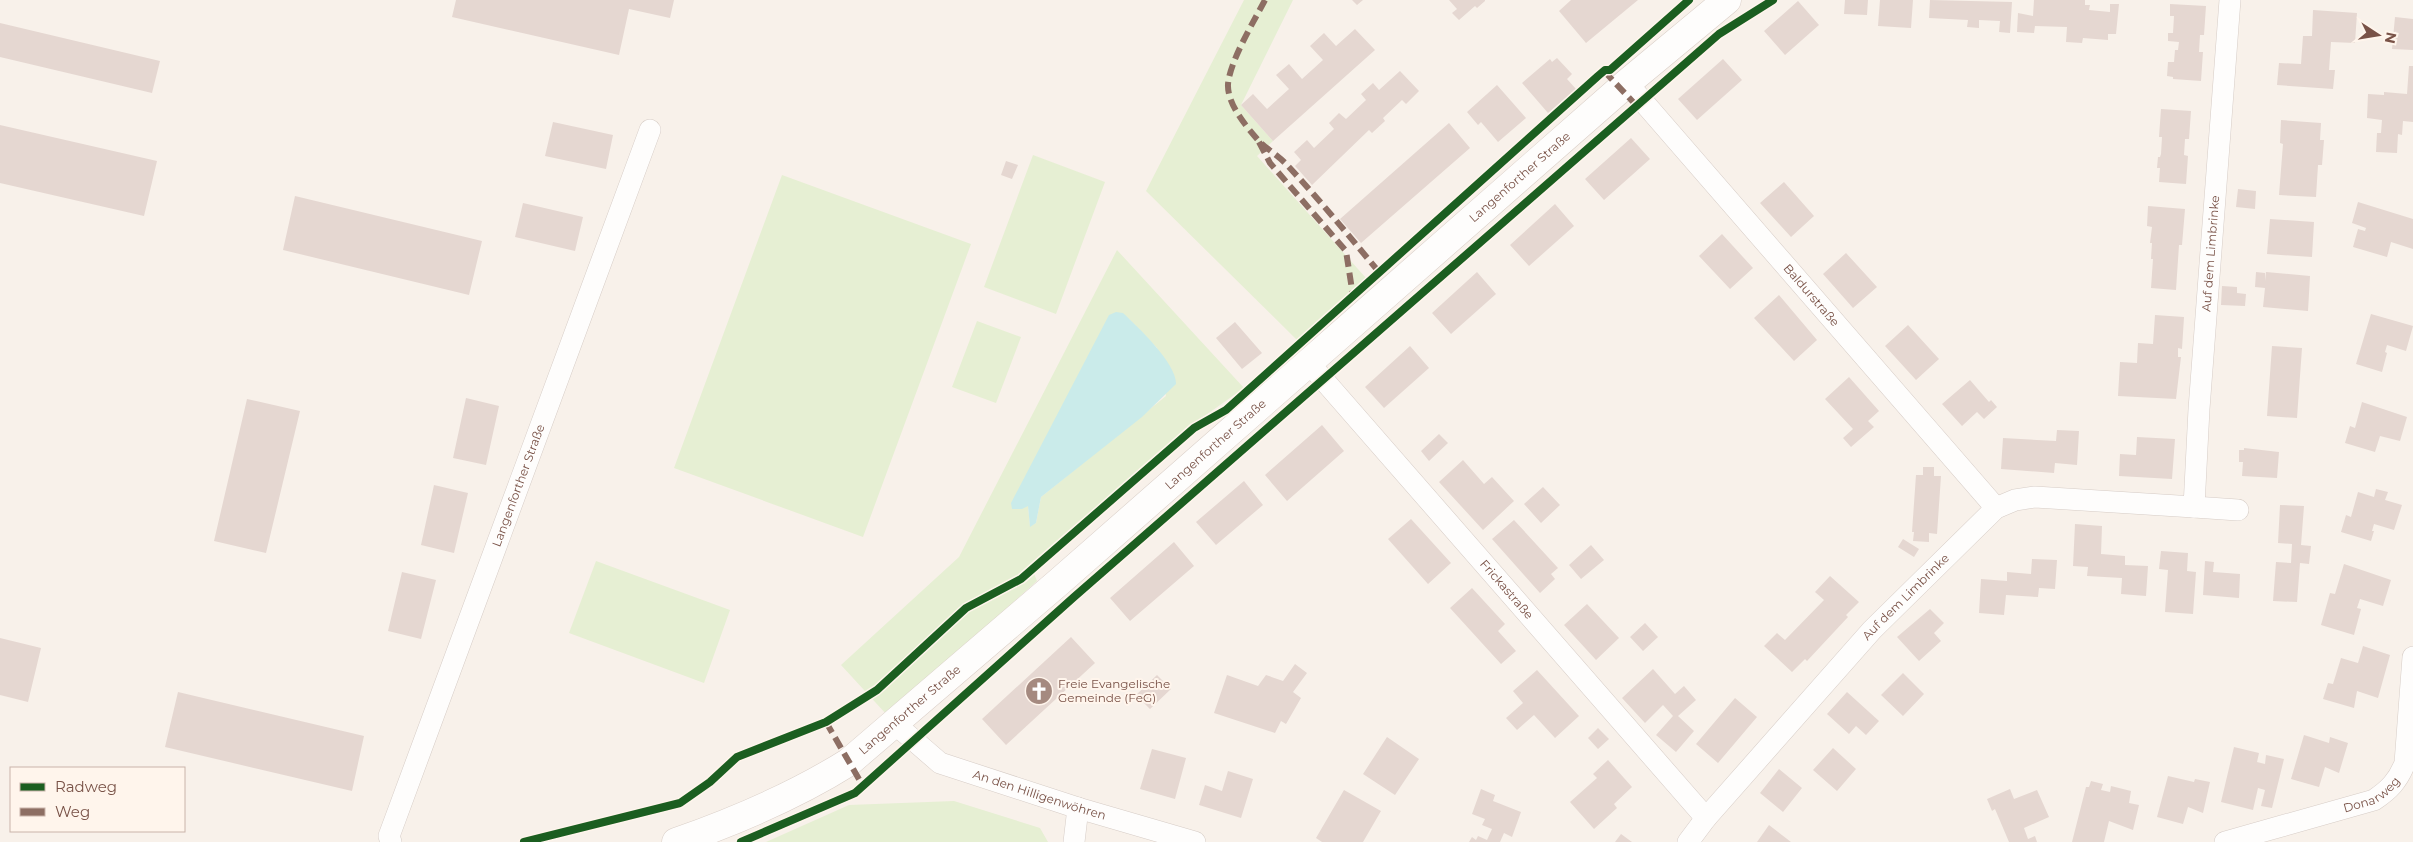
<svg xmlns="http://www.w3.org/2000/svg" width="2413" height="842" viewBox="0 0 2413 842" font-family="Montserrat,sans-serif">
  <rect width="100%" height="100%" fill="#f8f1ea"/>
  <path fill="#e6efd3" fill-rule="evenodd" d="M1244,0H1293L1241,105L1273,141L1257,156L1366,278L1297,340L1146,191Z
    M1033,155L1105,182L1056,314L984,287Z
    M782,175L971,244L863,537L674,468Z
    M1117,250L1244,388L1196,422L1031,566L1037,581L887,715L841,665L959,557ZM1129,319L1157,348L1166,396L1041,497L1036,523L1030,526L1028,506Z
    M977,321L1021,337L996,403L952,387Z
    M596,561L730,610L704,683L569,633Z
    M954,801L1040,828L1048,842H766L849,805Z"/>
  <path fill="#caebea" d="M1116,312L1123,313C1138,327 1177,364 1176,384L1142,417L1041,497L1036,523L1030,527L1028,506L1022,509H1012L1011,503L1109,315Z"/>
  <path fill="#e5d7d1" d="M456,0H674L670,18L629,9L619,55L452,17Z
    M1352,0H1363L1357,5Z
    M1449,0H1485V1L1477,8L1475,6L1459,20L1452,13L1457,9Z
    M1571,0H1638L1586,43L1559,11Z
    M1845,0H1868L1867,15L1844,14Z
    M1880,0H1913L1911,28L1878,26Z
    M1930,0L2012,2L2010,33L1999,32L2000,21L1979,20V28L1967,27L1968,20L1929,18Z
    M2034,0H2085V5H2090L2089,10L2110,12V4H2119L2116,34H2108V40L2083,38L2082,43L2066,42L2067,27L2035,26L2034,33L2017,32L2018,13L2033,16Z
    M1798,1L1819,25L1785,55L1764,31Z
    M2170,4L2206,6L2204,35H2200L2199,52H2203L2201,81L2173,79V77L2167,76L2168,62H2174L2175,50H2178L2179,42L2168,41V33H2173L2174,16H2170Z
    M2313,10L2357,13L2355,43L2331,42L2329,70H2335L2333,89L2277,85L2279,63L2301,64L2303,36H2312Z
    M2395,17L2413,19V50L2392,49Z
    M0,23L160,61L152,93L0,57Z
    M1355,29L1375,50L1273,141L1241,105L1253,94L1267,109L1289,89L1276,75L1289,64L1302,79L1323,60L1310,46L1324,33L1336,46Z
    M1557,58L1572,74L1567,79L1576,89L1548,113L1522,83L1550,59L1552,62Z
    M1723,59L1742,80L1697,120L1678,99Z
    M2409,66H2413V122L2403,121L2402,135L2398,134L2397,153L2376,152L2377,133H2381L2382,120L2367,118L2368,94L2384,95V92L2407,94Z
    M1400,71L1419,91L1406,104L1402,100L1383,118L1385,121L1372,133L1369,130L1312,185L1295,166L1301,160L1294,152L1307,140L1314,148L1334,129L1329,123L1339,113L1346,119L1366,100L1361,94L1373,83L1379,90Z
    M1497,85L1526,118L1498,142L1481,122L1478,125L1467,112Z
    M2161,109L2191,111L2189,139H2185L2184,155L2188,156L2186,184L2159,182L2160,168H2157L2158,157H2160L2161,154L2162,137H2159Z
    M2281,120L2321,123L2320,140H2324L2322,165H2318L2316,197L2279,195L2283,144L2280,143Z
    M553,122L613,135L606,169L545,156Z
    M1449,123L1470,148L1361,243L1340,219Z
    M0,125L157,161L144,216L0,183Z
    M1631,138L1650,159L1604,200L1585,179Z
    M1006,161L1018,165L1012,179L1001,175Z
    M1784,182L1814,216L1791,237L1760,203Z
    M2238,189L2256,191L2255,209L2236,207Z
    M295,196L482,241L469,295L283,250Z
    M2358,202L2413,219V249L2391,242L2387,257L2353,247L2358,229L2365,231L2366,228L2352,223Z
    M523,203L583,217L575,251L515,237Z
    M1555,204L1574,226L1529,266L1510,245Z
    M2148,206L2185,209L2182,245H2179L2176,290L2151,288L2153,259H2151L2152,243H2150L2152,227L2147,226Z
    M2270,219L2314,222L2312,257L2267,254Z
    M1722,234L1753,268L1730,289L1699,256Z
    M1846,253L1877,287L1853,308L1823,274Z
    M1477,272L1496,294L1451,334L1432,313Z
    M2256,272L2265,273V281L2266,272L2310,276L2308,311L2263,307L2265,288L2255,287Z
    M2222,286L2237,287V293L2246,294L2245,306L2221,305Z
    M1779,295L1817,340L1794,361L1754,318Z
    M2371,314L2413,326L2406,351L2387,345L2385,352L2387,353L2382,372L2356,364Z
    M2155,315L2184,317L2182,349L2178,348V357H2181L2176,399L2118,396L2120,362L2137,363L2138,343L2153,344Z
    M1235,322L1262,353L1242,369L1216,338Z
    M1908,325L1939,359L1916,380L1885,346Z
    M1410,346L1429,368L1384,408L1365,387Z
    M2272,346L2302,348L2297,418L2267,416Z
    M1849,377L1879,411L1868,421L1874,427L1851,447L1843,438L1853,429L1825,399Z
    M1970,380L1989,402L1991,400L1997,407L1984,419L1977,412L1962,426L1942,404Z
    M466,398L499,406L486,465L453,458Z
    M247,399L300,411L266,553L214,541Z
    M2362,402L2407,417L2400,441L2380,436L2375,452L2345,443L2350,426L2355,428Z
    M1322,425L1344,451L1287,501L1265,475Z
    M2057,430L2079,431L2077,465L2055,463L2054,473L2001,469L2003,438L2056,441Z
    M1439,434L1448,443L1429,461L1421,451Z
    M2137,437L2175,439L2172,479L2119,476L2120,454L2136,455Z
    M2244,448L2279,452L2277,478L2242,476L2243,462H2239V450H2244Z
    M1463,460L1484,484L1492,477L1514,501L1483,530L1439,482Z
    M1923,467H1934V476H1941L1937,534L1929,533V542L1913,541L1914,532H1912L1916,475H1923Z
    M1244,481L1263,505L1216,545L1196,522Z
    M434,485L468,493L454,553L421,545Z
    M1543,487L1560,505L1541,523L1524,504Z
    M2376,489L2388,492L2385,500L2402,505L2394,530L2374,524L2372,531H2374L2371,541L2341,532L2346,515L2351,517L2358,492L2374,497Z
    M2280,505L2304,506L2301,545L2311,546L2309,564L2300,563L2297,602L2273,601L2276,562L2291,563L2292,544L2278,543Z
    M1411,519L1451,563L1428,584L1388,539Z
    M1514,520L1558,568L1551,574L1555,579L1540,593L1492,539Z
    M2075,524L2102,526L2101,554L2125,556V565L2148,566L2146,596L2121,594L2122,578L2087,576L2088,567L2073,566Z
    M1903,539L1919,549L1914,557L1898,547Z
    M1174,542L1194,566L1130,621L1110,598Z
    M1591,545L1604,560L1581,579L1569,565Z
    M2161,551L2188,553L2187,571L2196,572L2193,614L2165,612L2168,570L2159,569Z
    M2032,559L2057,560L2055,589L2039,588L2038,597L2006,595L2004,615L1979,613L1981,579L2007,581V572L2031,574Z
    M2205,561L2214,562L2213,572L2240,574L2239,598L2203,595Z
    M2344,564L2391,580L2383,606L2360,599L2357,608L2361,609L2354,635L2321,625L2330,593L2335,594Z
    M402,572L436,580L421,639L388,631Z
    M1830,576L1859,602L1846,615L1848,617L1807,661L1805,659L1792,672L1764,646L1777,633L1785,640L1824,600L1815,592Z
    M1472,588L1505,624L1498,631L1516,651L1501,664L1450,608Z
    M1587,604L1619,638L1596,660L1564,625Z
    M1930,609L1944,623L1934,633L1941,641L1919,661L1897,637Z
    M1645,623L1658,637L1643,651L1630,637Z
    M1071,637L1095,663L1006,745L982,719Z
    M0,638L41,648L28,702L0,695Z
    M2363,646L2390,655L2378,698L2357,691L2354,708L2323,699L2328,683L2333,684L2341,658L2358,663Z
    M1295,664L1307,673L1293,692L1301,698L1286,724L1281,721L1275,733L1214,713L1227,675L1258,686L1266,675L1283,681Z
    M1653,669L1675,694L1684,686L1696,700L1678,716L1694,731L1676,752L1656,735L1673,716L1663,705L1645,723L1622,698Z
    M1537,670L1579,716L1555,738L1534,715L1517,730L1506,718L1523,703L1513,691Z
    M1903,673L1924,694L1903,716L1881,695Z
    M1157,675L1171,689L1150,709L1136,695Z
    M178,692L364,736L352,791L165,747Z
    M1847,692L1879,721L1866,735L1856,726L1849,734L1827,714Z
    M1735,698L1757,717L1718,763L1696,744Z
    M1598,728L1609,739L1598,749L1588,738Z
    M2304,735L2329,743L2330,737L2348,743L2339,773L2325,767L2319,787L2291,779Z
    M1387,737L1419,759L1395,795L1363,774Z
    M2234,747L2259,753L2257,762L2265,764L2266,755L2284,759L2272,808L2261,806L2265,790L2258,788L2253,810L2221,802Z
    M1833,748L1856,769L1837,791L1813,770Z
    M1152,749L1186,758L1175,799L1140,789Z
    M1608,760L1632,787L1614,804L1617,808L1594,829L1570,802L1597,778L1593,774Z
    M1779,769L1802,788L1783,812L1760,793Z
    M1228,771L1253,779L1241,818L1199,805L1205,785L1222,791Z
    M2168,776L2194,782L2195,779L2210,782L2203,813L2188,807L2183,824L2157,817Z
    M2091,781L2103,784L2101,790L2110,792L2111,786L2131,791L2129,803L2139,805L2133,830L2109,821L2104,842H2072L2086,787H2089Z
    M1481,789L1495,795L1493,801L1521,812L1512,837L1504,833L1500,842H1469L1472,837L1476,840L1478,836L1487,840L1492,829L1482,825L1485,819L1472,814Z
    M2010,789L2014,799L2037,790L2049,817L2024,828L2028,839L2035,836L2037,842H2009L1995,809L1992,811L1987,799Z
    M1344,790L1381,811L1363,842H1322L1316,838Z
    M1769,825L1791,842H1757Z
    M1621,834L1632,842H1615Z"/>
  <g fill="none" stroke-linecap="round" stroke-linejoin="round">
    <g stroke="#d6ccc6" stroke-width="22">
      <g id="street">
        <path id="s1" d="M1627,83L1996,508"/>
        <path id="s2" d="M1308,362L1706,818"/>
        <path d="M2194,507L2238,510"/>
        <path id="s3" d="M895,724L940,763L1078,808L1195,842"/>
        <path id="s4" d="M391,842L389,836L650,130"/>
        <path d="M1074,842L1078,808"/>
        <path id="s5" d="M1688,842L1706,818L1872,630L1996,508L2015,500L2035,497L2194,507L2199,409L2230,0"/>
        <path id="s6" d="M2225,842L2374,800C2389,790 2398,781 2405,763L2413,657"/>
      </g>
    </g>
    <g stroke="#d9cec7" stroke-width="29">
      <g id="secondary">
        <path id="s7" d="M676,842C736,821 795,796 849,762L1060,581L1627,83L1727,0"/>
      </g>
    </g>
    <use href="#street" stroke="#fefdfc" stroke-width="21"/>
    <use href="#secondary" stroke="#fefdfc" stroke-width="28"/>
    <path stroke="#8d6e63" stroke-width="6" stroke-dasharray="12 6" stroke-linecap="butt" d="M1265,0C1254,21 1230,61 1228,84C1227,104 1246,126 1258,140C1265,148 1278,155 1287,165C1319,199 1349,236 1379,272
      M1604,71L1636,105
      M1259,142L1270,163L1346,251L1353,296
      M826,722L863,786"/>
    <g stroke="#fff5ec" stroke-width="11">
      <path id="cycleway" d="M524,842L680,803L710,782L737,757L826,722L877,690L966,608L1021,579L1194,428L1226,410L1598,76L1605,70H1610L1689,0
        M741,842L855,793L1074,597L1719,34L1773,0"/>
    </g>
    <use href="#cycleway" stroke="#1b5e20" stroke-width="8"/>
  </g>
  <defs>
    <g id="church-disc" transform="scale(1.4375)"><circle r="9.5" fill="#a58a80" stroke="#fff5ec"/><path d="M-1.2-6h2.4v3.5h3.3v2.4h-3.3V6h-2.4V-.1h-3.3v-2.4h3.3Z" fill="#fff"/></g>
  </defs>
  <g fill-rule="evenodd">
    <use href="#church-disc" x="1039" y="691"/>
  </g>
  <g text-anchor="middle" stroke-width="4" stroke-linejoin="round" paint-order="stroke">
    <g font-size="12" fill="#795247" stroke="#fff5ec">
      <text dy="4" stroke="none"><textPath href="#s7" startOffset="1081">Langenforther Straße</textPath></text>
      <text dy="4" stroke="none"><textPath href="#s5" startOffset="909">Auf dem Limbrinke</textPath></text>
      <text dy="4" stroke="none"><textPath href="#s1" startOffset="281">Baldurstraße</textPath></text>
      <text dy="4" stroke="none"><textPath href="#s7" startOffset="676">Langenforther Straße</textPath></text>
      <text dy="4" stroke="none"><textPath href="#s4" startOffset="380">Langenforther Straße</textPath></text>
      <text dy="4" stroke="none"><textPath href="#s2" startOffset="302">Frickastraße</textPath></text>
      <text dy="4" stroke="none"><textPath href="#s5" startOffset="328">Auf dem Limbrinke</textPath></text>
      <text dy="4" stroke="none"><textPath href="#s7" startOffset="271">Langenforther Straße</textPath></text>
      <text dy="4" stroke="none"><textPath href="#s6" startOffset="155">Donarweg</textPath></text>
      <text dy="4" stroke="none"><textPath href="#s3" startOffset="164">An den Hilligenwöhren</textPath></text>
    </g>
    <g font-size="12" fill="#795247" stroke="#fff5ec" text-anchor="start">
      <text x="1058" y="688">Freie Evangelische<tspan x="1058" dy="14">Gemeinde (FeG)</tspan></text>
    </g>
  </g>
  <rect x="10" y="767" width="175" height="65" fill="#fff5ec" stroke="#c9b4aa"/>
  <rect x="20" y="783" width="25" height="8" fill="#1b5e20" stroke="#c9b4aa"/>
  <text x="55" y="792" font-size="15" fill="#795247">Radweg</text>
  <rect x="20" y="808" width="25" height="8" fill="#8d6e63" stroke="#c9b4aa"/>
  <text x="55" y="817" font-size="15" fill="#795247">Weg</text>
  <g transform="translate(2378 35) rotate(102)" stroke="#fff5ec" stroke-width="4" paint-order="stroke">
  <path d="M0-4L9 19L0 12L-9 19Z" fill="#795247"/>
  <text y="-8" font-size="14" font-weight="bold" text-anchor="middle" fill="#795247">N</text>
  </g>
</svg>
